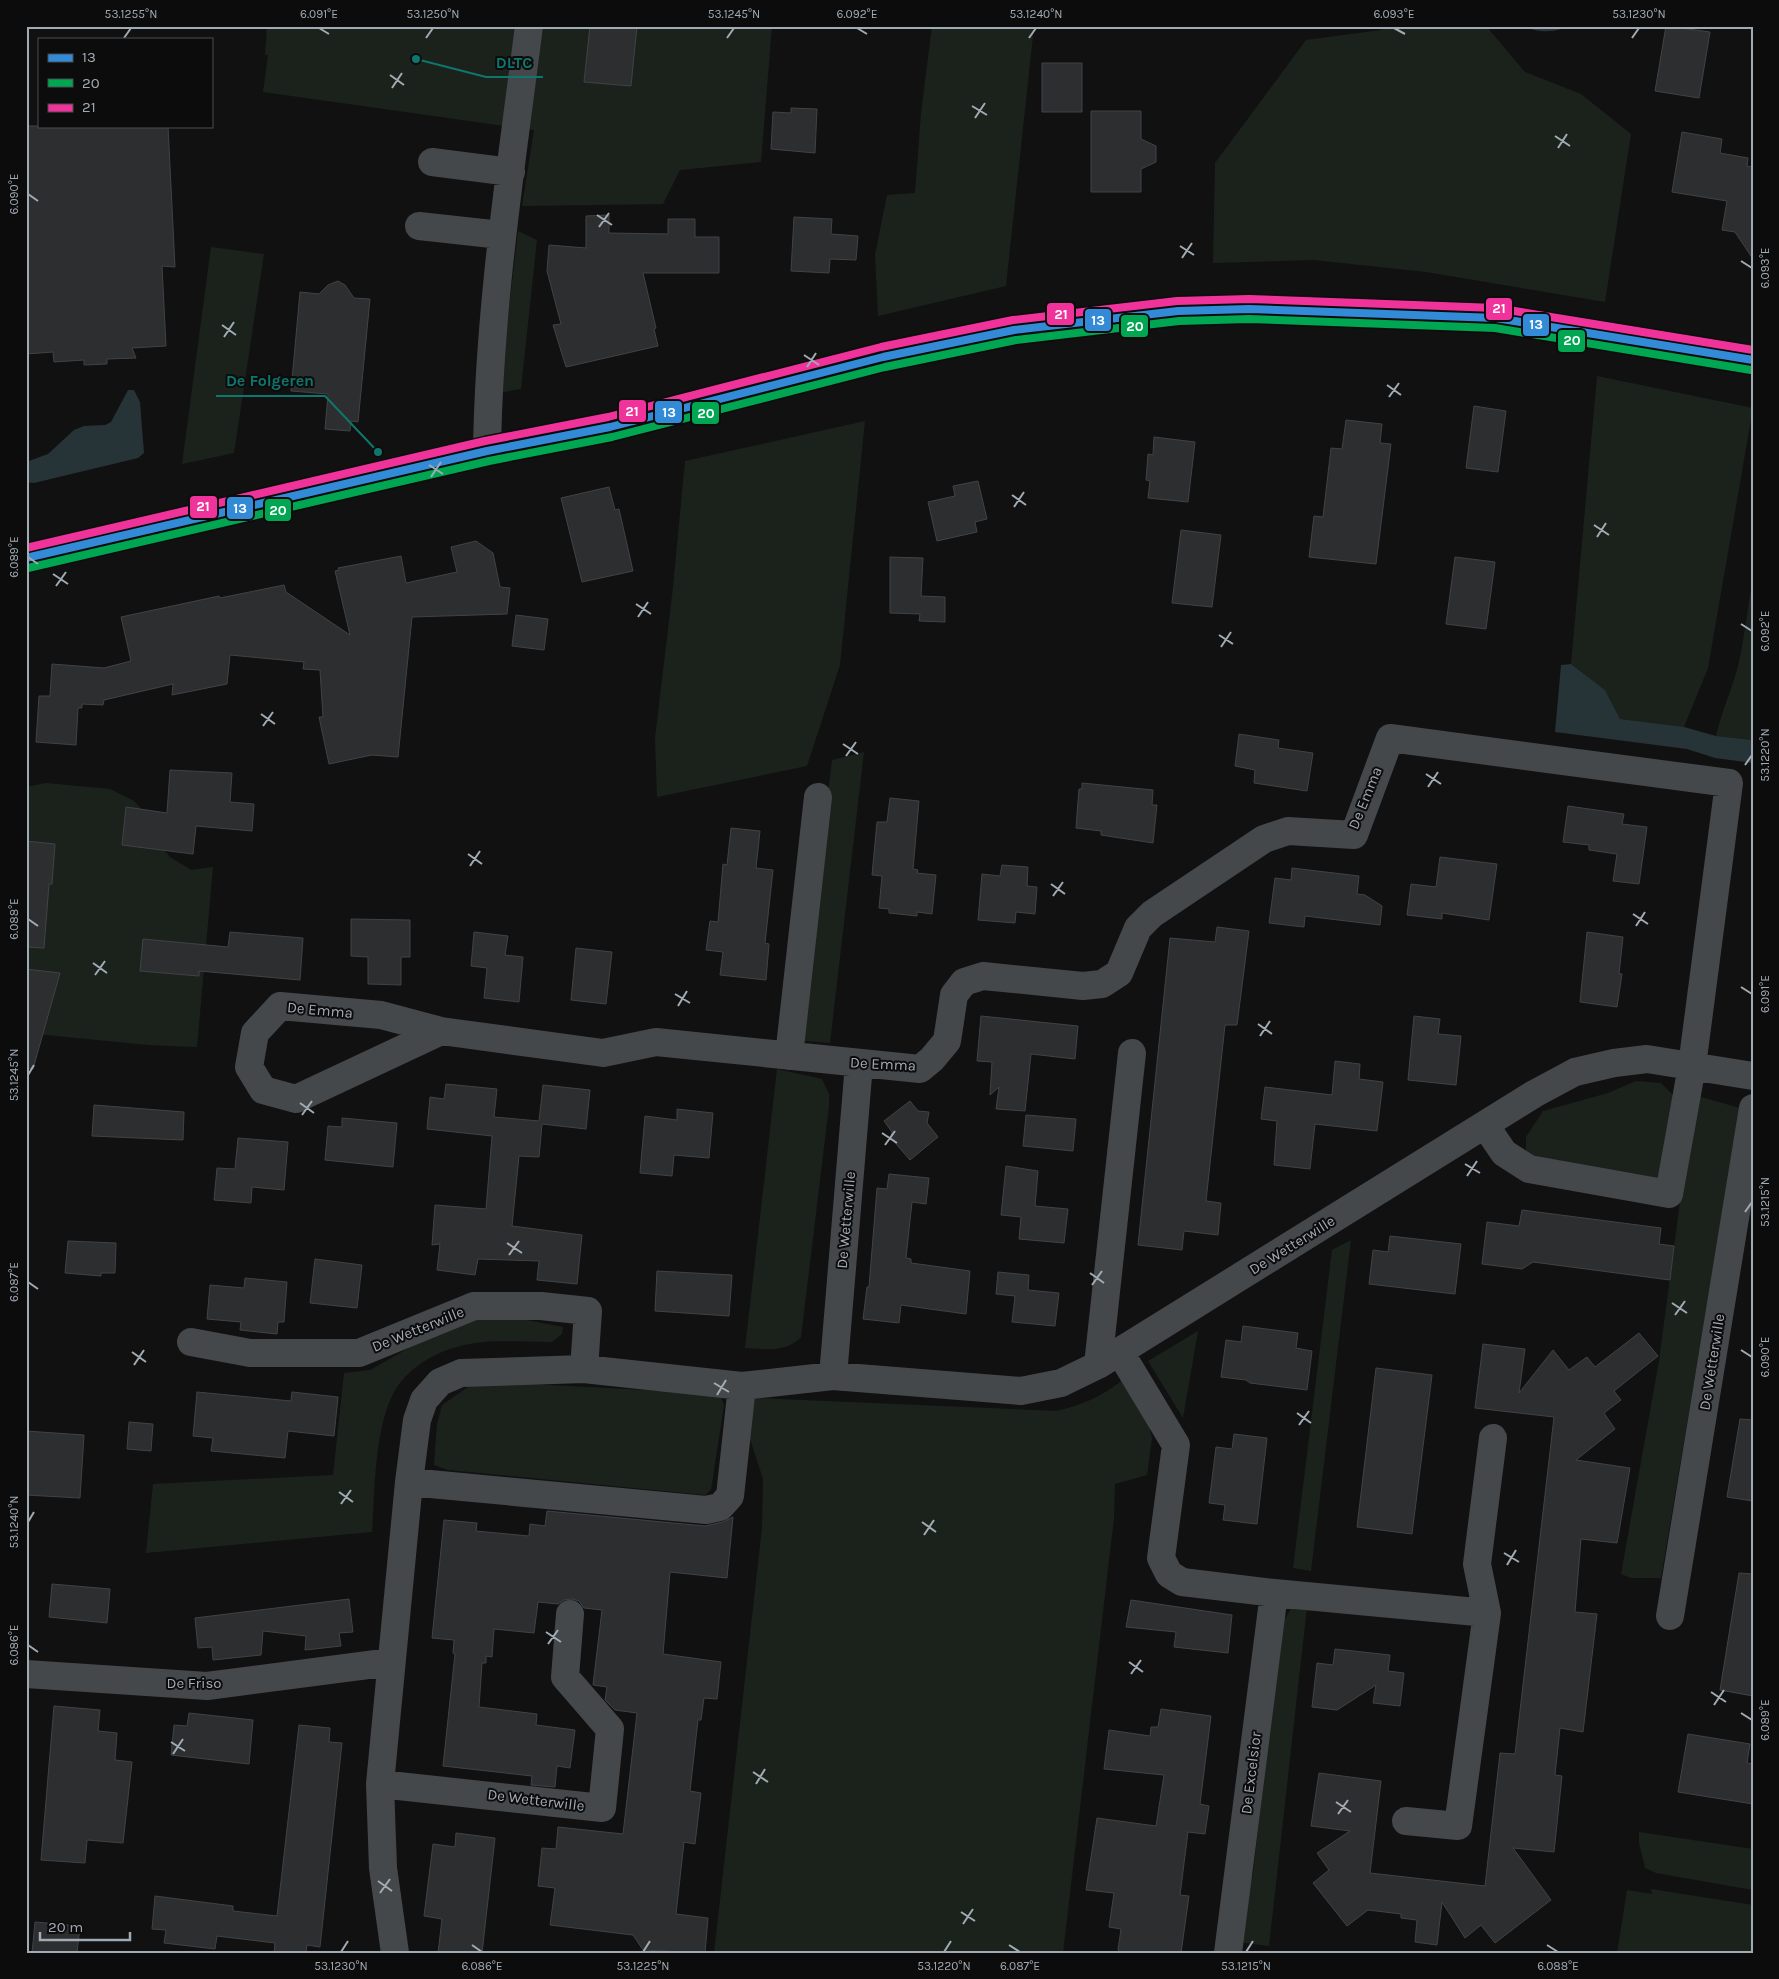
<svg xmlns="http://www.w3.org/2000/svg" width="1779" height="1979" viewBox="0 0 1779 1979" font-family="Karla,sans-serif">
  <rect width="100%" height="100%" fill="#111112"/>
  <path fill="#1b221c" d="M267,26H772L761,162L680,170L663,204L522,206L534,130L263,92L268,55H265Z
    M932,26H1034L1006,286L878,316L875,255L887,195L915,193L921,113Z
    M1386,26H1486L1525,72L1581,94L1631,134L1605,302L1426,272L1314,260L1213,263L1215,163L1306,40L1381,30Z
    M518,231L537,240L521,389L499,393Z
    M211,247L264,254L234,453L182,464Z
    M1597,376L1753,408L1708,668L1684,727L1620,719L1605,690L1571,664Z
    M865,421L840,665L807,766L657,797L655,738L673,587L685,461Z
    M1753,577V740L1716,736C1722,710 1733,687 1739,662C1745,634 1748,605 1753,577Z
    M864,752L830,1043L805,1041L800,1031V1015L832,760Z
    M46,783L110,789L134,801L148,816L152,836L170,857L191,870L213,867L197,1047L148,1045L26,1033V787Z
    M777,1069L822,1079L829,1094V1106L801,1337C786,1353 765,1349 745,1348Z
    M1636,1081L1661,1083L1675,1097L1660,1180L1541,1162L1526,1154V1137L1543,1111L1608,1093Z
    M1694,1095L1740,1108L1661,1578H1631L1621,1574L1659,1361Z
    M1351,1240L1311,1571L1293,1568L1332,1250Z
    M511,1317L563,1327L562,1334L552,1342C521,1342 488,1338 457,1347C432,1353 403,1372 392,1396C374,1434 375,1491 372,1532L146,1553L153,1484L333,1475L344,1373L370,1370L460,1319Z
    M1198,1331L1183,1418L1148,1361Z
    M1121,1381L1147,1418L1152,1438L1147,1475L1115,1484L1114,1518L1063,1953H714L762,1528L763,1479L748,1433L754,1398L1056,1411C1082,1405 1101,1397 1121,1381Z
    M493,1382L720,1394L724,1405L711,1490L705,1495L448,1470L434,1465L437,1424L442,1405L471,1385Z
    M1292,1607H1307L1269,1946L1237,1942L1253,1873L1281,1626Z
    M1639,1832L1753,1849V1890L1656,1873L1645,1868L1639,1843Z
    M1651,1889L1753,1905V1953H1617L1627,1890L1652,1894Z"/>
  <path fill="#273437" d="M1525,26H1568C1556,33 1536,33 1525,26Z
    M128,390H134L140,402L144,453L138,458L34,483L26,482V462L48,454L74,430L84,426L105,425L111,422Z
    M1571,664L1605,690L1620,719L1684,727L1716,736L1753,740V763L1715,758L1687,749L1555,732L1561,665Z"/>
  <path fill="#2d2e30" stroke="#404346" d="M590,26H637L631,86L584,82Z
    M1666,26L1710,32L1699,98L1655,91Z
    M1042,63H1082V112H1042Z
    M791,108L817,109L815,153L771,149L773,112L791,113Z
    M1091,111H1141V139L1156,146V162L1141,169V192H1091Z
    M26,126H168L175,267L162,266L166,346L132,348L136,358L107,359V364L84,365V360L54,362L53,352L26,354Z
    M1682,132L1722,139L1720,153L1748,158L1747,166L1753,167V259L1735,232L1722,230L1727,201L1672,192Z
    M609,215V233L668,234V219H695V237H719V273H643L656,328L654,329L658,346L566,367L553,325L561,324L547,271L549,245L586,248V216Z
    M794,217L832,219L831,234L858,236L856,260L830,259L829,273L791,271Z
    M338,281L345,285L354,298L370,299L358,422L351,421L350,431L325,429L328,394L291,391L300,292L319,294L328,285Z
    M1474,406L1506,411L1498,472L1466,468Z
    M1346,420L1382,424L1380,443L1391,444L1376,564L1309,557L1314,516L1323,517L1331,448L1342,449Z
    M1154,437L1195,442L1188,502L1148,498L1150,481L1146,480L1148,454L1153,455Z
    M978,481L987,519L975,522L977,532L937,541L928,502L955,496L953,486Z
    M609,487L615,510L619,509L633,571L582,582L561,498Z
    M1181,530L1221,535L1212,607L1172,603Z
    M476,541L493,553L500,587L510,588L507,614L412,617L398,757L372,755L329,764L319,717H323L320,670L303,669L304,662L230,655L227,684L172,695L173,684L104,700L103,705L82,704V708H78L76,745L36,742L39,696H50L52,664L104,668L131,661L121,617L219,596L220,598L284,585L286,592L350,635L335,571L339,570L338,568L401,556L406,583L457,572L451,547Z
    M890,557L923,558L921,596L945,597V622L919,621L920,614L890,613Z
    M1455,557L1495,562L1486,629L1446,624Z
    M516,615L548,619L544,650L512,646Z
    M1239,734L1279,740L1278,748L1313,753L1307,791L1254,783L1255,770L1235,766Z
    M170,770L232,773L230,802L254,804L252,831L196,826L193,854L122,845L126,807L167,813Z
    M1082,783L1153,790L1152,805H1157L1153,843L1101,835V831L1076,828L1079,789H1082Z
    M890,798L919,801L913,869L918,870L917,873L936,875L932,914L917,912V916L889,913V909L879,908L882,876L872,875L877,822H887Z
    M1568,806L1624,814L1622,824L1647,827L1639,884L1613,881L1617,854L1589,850V845L1563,842Z
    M731,828L760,831L756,868L773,870L765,943L769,944L766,980L720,975L723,952L706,950L710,921L718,922L723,864L727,865Z
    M26,841L55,844L52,884H49L44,948L26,947Z
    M1440,857L1497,864L1489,920L1442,913V919L1407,915L1411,884L1436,887Z
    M1002,865L1028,867L1027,886L1037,887L1035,914L1016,912L1015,923L978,920L982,874L1000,876Z
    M1292,868L1359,876L1357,894L1365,895L1382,906L1380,925L1305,916L1304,927L1269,923L1275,878L1291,880Z
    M351,919L410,920V957H401V985L368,984V957L351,956Z
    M1217,927L1249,931L1237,1025H1225L1206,1201L1221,1203L1218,1235L1184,1231L1182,1250L1138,1245L1170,938L1215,942Z
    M230,932L303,938L300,980L199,971V976L140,971L143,939L228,947Z
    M474,932L508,936L505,955L523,957L519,1002L484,998L487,968L471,966Z
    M1587,932L1623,937L1619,974H1622L1617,1007L1580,1002Z
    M576,948L612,952L606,1004L571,1000Z
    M26,969L60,973L33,1069L26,1068Z
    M981,1016L1078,1026L1075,1059L1031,1054L1025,1111L996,1109L999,1087L990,1095L992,1062L977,1061Z
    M1414,1016L1440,1019L1438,1034L1461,1036L1456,1085L1408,1080Z
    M1335,1061L1360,1064L1359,1079L1383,1082L1377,1131L1315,1124L1310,1169L1274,1165L1277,1121L1261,1119L1265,1087L1332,1095Z
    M446,1084L497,1089L494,1117L539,1121L543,1085L590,1090L586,1129L542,1124L539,1157L519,1156L512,1226L582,1235L577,1284L537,1280L539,1261L478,1259L475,1275L437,1270L440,1244L432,1245L435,1205L486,1209L492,1136L427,1129L430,1097L444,1099Z
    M910,1101L918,1111L929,1112L927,1123L938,1137L910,1160L891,1138L892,1132L884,1121Z
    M94,1105L184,1112L183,1140L92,1136Z
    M677,1109L713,1113L709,1158L674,1155L672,1176L640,1173L645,1116L677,1120Z
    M1026,1115L1076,1119L1073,1151L1023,1146Z
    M342,1118L397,1123L393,1167L325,1160L328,1126L342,1127Z
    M238,1138L288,1142L284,1190L252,1187L251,1203L214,1200L217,1168L235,1169Z
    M1006,1166L1038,1171L1035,1206L1068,1209L1064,1243L1019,1239L1021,1217L1001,1215Z
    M889,1174L929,1178L926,1204L912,1202L906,1258L911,1259V1263L970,1271L966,1314L901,1305L899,1323L863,1319L867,1287H869L877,1188L887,1189Z
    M1522,1210L1661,1228L1659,1244L1674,1246L1670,1280L1533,1262L1522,1269L1482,1264L1487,1222L1519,1226Z
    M1390,1236L1461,1244L1455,1294L1369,1284L1373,1250L1388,1252Z
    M68,1241L116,1243L115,1273H101V1276L65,1273Z
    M315,1259L362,1265L357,1308L310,1303Z
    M657,1271L732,1275L729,1316L655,1311Z
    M998,1272L1029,1275L1028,1290L1059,1293L1055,1326L1012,1322L1015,1296L996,1294Z
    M245,1278L287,1282L284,1322H278L277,1334L240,1330L241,1322L207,1319L210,1285L244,1288Z
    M1243,1326L1298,1333L1296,1348L1312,1351L1307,1390L1250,1383L1246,1380L1221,1377L1226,1340L1241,1342Z
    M1639,1333L1658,1356L1614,1391L1621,1400L1604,1413L1615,1429L1576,1460L1630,1468L1617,1543L1581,1539L1575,1612L1597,1614L1583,1732L1560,1728L1555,1775L1562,1776L1554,1852L1513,1848L1551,1900L1495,1943L1481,1925L1465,1938L1442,1902L1437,1945L1415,1942L1417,1920L1401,1918V1914L1368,1910L1347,1926L1313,1883L1329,1870L1317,1853L1350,1831L1311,1826L1319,1773L1381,1781L1370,1873L1485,1886L1500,1753L1515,1754L1554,1417L1475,1408L1483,1344L1525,1349L1519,1393L1553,1350L1569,1370L1587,1357L1595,1367Z
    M1376,1368L1432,1375L1412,1534L1357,1527Z
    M197,1392L291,1401L292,1392L338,1397L334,1436L288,1431L285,1458L211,1451L213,1438L193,1436Z
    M1740,1419L1753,1420V1501L1727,1497Z
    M129,1422L153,1424L151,1451L127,1449Z
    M26,1431L84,1435L80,1498L26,1495Z
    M1234,1434L1267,1438L1257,1524L1223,1520L1225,1505L1209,1503L1216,1447L1232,1449Z
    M547,1511L705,1526L723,1522L733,1517L727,1578L670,1572L663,1654L721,1662L717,1699L704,1698L701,1720H698L690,1791L701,1793L695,1844L684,1842L676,1914L708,1918L705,1953L643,1950L633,1935L550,1925L555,1888L538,1886L542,1848L556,1849L558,1827L623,1834L637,1713L615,1710L605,1700L607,1687L593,1685L602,1610L584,1608L579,1601L572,1599L564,1600L558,1604L538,1602L534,1633L494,1629L492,1657L486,1656V1663H482L479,1707L537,1714L536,1725L575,1730L570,1768L557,1766L555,1787L531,1785L532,1776L443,1766L455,1654L453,1653L454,1640L432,1638L444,1520L477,1523L476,1531L529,1536L530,1524L545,1526Z
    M1739,1573L1753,1574V1696L1720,1690Z
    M52,1584L110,1589L107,1623L49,1617Z
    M349,1599L353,1632L339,1633L341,1646L305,1650L306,1636L263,1631L261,1655L213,1660L212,1647L198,1648L195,1618Z
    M1131,1600L1232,1615L1228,1653L1174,1647L1176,1632L1126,1627Z
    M1335,1649L1390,1655L1388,1671L1404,1673L1400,1706L1373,1703L1376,1685L1337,1710L1312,1707L1317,1663L1333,1665Z
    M54,1706L100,1710L98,1731L117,1733L115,1760L132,1762L123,1843L87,1840L85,1863L41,1860Z
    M1161,1709L1211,1716L1200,1804L1209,1806L1205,1834L1188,1832L1180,1895L1189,1896L1181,1953H1122L1118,1950L1121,1929L1109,1927L1114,1893L1086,1890L1097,1818L1156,1826L1164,1775L1104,1769L1109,1730L1150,1736L1151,1727H1158Z
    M189,1713L253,1720L249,1764L171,1755L174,1725L187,1726Z
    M299,1725L330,1728L329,1742L342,1743L320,1947L307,1945L306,1953H274L275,1943L217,1936L215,1949L164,1943L166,1930L152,1929L155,1896L233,1906V1911L277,1916Z
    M1688,1734L1750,1744L1747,1763L1753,1764V1804L1678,1792Z
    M456,1833L495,1838L482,1953H438L442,1919L424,1916L433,1844L455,1847Z
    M35,1922L80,1926L77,1953H32Z"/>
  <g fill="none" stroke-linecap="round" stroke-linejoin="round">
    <path stroke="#45484a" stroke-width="28" d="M432,162L511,172
      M419,226L501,235
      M487,451C489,309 511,167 529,26
      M441,1031L296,1099L263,1090L249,1067L255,1033L280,1006L381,1015L441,1031L603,1053L656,1042L920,1069L932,1059L947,1041L954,995L964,982L983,976L1083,986L1102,984L1119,973L1138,928L1152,914L1264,839L1288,831L1354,835L1390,738L1729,783L1692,1066L1669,1194L1529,1169L1504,1153L1485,1125
      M789,1056L818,797
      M191,1342L250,1353H359L474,1306H541L588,1311L584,1369
      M1120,1352L1176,1445L1161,1558L1169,1574L1182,1582L1274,1593L1487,1613
      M1098,1365L1132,1053
      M833,1376L859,1064
      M409,1482L706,1510L720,1507L730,1496L742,1386
      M1670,1616L1753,1108
      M26,1674L207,1686L391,1662
      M380,1784L602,1808L610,1729L565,1677L570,1614
      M1406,1821L1458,1826L1487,1613L1477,1564L1493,1438
      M395,1953L383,1868L380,1784L409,1482L417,1420L424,1400L440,1382L461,1373L584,1369L742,1386L833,1376L1021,1391L1061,1383L1098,1365L1534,1094L1575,1072L1614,1063L1647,1059L1753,1076
      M1228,1953L1274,1593"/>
    <path stroke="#484a4c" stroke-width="28" d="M26,558L487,451L610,427L883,357L1014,330L1178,311L1249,309L1496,318L1753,360"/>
    <g stroke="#0c0c0d" stroke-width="11">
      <path id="bus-1" d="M26,558L487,451L610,427L883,357L1014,330L1178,311L1249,309L1496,318L1753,360"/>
    </g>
    <g stroke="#0c0c0d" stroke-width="11">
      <path id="bus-2" d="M28,568L489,461L612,437L885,367L1016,340L1179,321L1249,319L1495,328L1751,370"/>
    </g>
    <g stroke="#0c0c0d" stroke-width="11">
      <path id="bus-3" d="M26,548L485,441L608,417L881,347L1013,320L1177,301L1249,299L1496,308L1753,350"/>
    </g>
    <use href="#bus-1" stroke="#338bd7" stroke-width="8"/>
    <use href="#bus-2" stroke="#00a651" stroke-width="8"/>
    <use href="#bus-3" stroke="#ef339a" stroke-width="8"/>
  </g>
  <path fill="none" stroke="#a1abb4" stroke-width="2" d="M319,28L329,34M857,28L867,34M1394,28L1405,34M124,38L131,28M426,38L433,28M727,38L734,28M1029,38L1036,28M1632,38L1639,28M390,75L404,85M392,88L402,73M972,106L987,115M975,118L985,103M1555,136L1570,146M1558,148L1567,134M28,194L38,201M597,215L612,225M599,227L609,213M1180,246L1194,255M1182,258L1192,243M1741,261L1752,268M222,325L236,335M224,337L234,322M804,355L819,365M807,367L816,353M1387,385L1401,395M1389,397L1399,383M429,465L443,474M431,477L441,462M1012,495L1026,505M1014,507L1024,492M1594,525L1609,535M1597,537L1606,523M28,557L38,564M53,574L68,584M56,586L66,572M636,604L651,614M638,617L648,602M1741,624L1752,631M1219,635L1233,644M1221,647L1231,632M261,714L275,724M263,726L273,712M843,744L858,754M846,756L856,742M1745,765L1752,755M1426,774L1441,784M1428,787L1438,772M468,854L482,864M470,866L480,851M1051,884L1065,894M1053,896L1063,882M1633,914L1648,924M28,919L38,926M1636,926L1645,912M93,963L107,973M95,975L105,961M1741,987L1752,994M675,994L690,1003M678,1006L687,991M1258,1024L1272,1034M1260,1036L1270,1021M28,1075L34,1065M300,1103L314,1113M302,1115L312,1101M882,1133L897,1143M885,1145L895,1131M1465,1164L1480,1173M1467,1176L1477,1161M1745,1212L1752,1202M507,1243L522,1253M509,1255L519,1241M1090,1273L1104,1283M28,1282L38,1289M1092,1285L1102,1271M1672,1303L1687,1313M1675,1315L1685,1301M1741,1350L1752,1357M132,1352L146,1362M134,1365L144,1350M714,1383L729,1392M717,1395L726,1380M1297,1413L1311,1423M1299,1425L1309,1411M339,1492L353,1502M341,1504L351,1490M28,1522L34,1512M922,1522L936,1532M924,1535L934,1520M1504,1553L1519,1562M1507,1565L1516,1550M546,1632L561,1642M548,1644L558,1630M28,1645L38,1652M1129,1662L1143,1672M1131,1674L1141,1660M1711,1692L1726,1702M1714,1705L1724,1690M1741,1713L1752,1720M171,1742L185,1751M173,1754L183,1739M753,1772L768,1782M756,1784L765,1769M1336,1802L1351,1812M1338,1814L1348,1800M378,1881L392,1891M380,1893L390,1879M961,1912L975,1921M963,1924L973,1909M472,1945L482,1952M1009,1945L1020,1952M1547,1945L1558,1952M341,1952L348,1941M643,1952L650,1941M944,1952L951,1941M1246,1952L1253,1941"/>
  <g text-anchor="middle" stroke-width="4" stroke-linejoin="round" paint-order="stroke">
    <g font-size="15" fill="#a1abb4" stroke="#0c0c0d">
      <text transform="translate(1365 798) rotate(-68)" y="5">De Emma</text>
      <text transform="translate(320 1010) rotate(5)" y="5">De Emma</text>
      <text transform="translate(883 1064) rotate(3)" y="5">De Emma</text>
      <text transform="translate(846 1220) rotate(-85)" y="5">De Wetterwille</text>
      <text transform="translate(1292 1245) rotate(-32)" y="5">De Wetterwille</text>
      <text transform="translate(418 1329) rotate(-22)" y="5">De Wetterwille</text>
      <text transform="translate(1712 1362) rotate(-81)" y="5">De Wetterwille</text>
      <text x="194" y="1688">De Friso</text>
      <text transform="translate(1251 1773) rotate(-83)" y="5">De Excelsior</text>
      <text transform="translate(536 1800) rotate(7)" y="5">De Wetterwille</text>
    </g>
  </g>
  <path fill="none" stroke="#0f766e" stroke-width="2" d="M416 59L486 77H543M378 452L325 396H216"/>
  <g fill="#0f766e" stroke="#0c0c0d" stroke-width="2">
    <circle cx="416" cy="59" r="5"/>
    <circle cx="378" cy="452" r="5"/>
  </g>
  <g font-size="16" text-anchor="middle" font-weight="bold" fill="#0f766e" stroke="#0c0c0d" stroke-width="4" stroke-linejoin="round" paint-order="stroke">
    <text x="514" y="68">DLTC</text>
    <text x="270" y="386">De Folgeren</text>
  </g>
  <g stroke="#0c0c0d" stroke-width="2">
    <rect x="1485" y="297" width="28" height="24" rx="5" fill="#ef339a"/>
    <rect x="1046" y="302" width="29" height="24" rx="5" fill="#ef339a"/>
    <rect x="1084" y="308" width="28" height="24" rx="5" fill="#338bd7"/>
    <rect x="1522" y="313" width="28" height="24" rx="5" fill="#338bd7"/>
    <rect x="1120" y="314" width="29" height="24" rx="5" fill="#00a651"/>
    <rect x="1557" y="329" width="29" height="24" rx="5" fill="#00a651"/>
    <rect x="618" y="399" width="29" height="24" rx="5" fill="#ef339a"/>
    <rect x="654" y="400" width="29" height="24" rx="5" fill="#338bd7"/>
    <rect x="691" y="401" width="29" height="24" rx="5" fill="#00a651"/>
    <rect x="189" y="495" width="29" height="24" rx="5" fill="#ef339a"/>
    <rect x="226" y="496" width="28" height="24" rx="5" fill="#338bd7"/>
    <rect x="264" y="498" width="28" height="24" rx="5" fill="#00a651"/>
  </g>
  <g font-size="14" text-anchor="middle" font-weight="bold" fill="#fff">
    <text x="1499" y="313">21</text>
    <text x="1061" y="319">21</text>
    <text x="1098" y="325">13</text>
    <text x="1536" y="329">13</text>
    <text x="1135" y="331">20</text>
    <text x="1572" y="345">20</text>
    <text x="632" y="416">21</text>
    <text x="669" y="417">13</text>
    <text x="706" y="418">20</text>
    <text x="203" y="511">21</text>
    <text x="240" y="513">13</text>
    <text x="278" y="515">20</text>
  </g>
  <rect width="1779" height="1979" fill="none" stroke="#0c0c0d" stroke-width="55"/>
  <rect x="38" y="38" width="175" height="90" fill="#0c0c0d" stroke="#484c50"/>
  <rect x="48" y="54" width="25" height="8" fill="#338bd7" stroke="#484c50"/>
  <text x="82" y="62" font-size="15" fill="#a1abb4">13</text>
  <rect x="48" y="79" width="25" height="8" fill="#00a651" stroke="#484c50"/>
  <text x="82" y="88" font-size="15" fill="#a1abb4">20</text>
  <rect x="48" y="104" width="25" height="8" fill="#ef339a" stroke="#484c50"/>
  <text x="82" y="112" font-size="15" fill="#a1abb4">21</text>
  <path d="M40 1932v8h90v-8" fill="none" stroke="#a1abb4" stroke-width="2.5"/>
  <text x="48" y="1932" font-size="15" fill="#a1abb4" stroke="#0c0c0d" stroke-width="4" paint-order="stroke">20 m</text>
  <rect x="28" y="28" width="1724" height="1924" fill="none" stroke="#a1abb4" stroke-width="2"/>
  <g font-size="12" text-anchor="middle" fill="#a1abb4">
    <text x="131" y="18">53.1255°N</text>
    <text x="319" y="18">6.091°E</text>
    <text x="433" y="18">53.1250°N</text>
    <text x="734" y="18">53.1245°N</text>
    <text x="857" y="18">6.092°E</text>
    <text x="1036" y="18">53.1240°N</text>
    <text x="1394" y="18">6.093°E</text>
    <text x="1639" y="18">53.1230°N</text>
    <text transform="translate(14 194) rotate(-90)" y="4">6.090°E</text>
    <text transform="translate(1765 268) rotate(-90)" y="4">6.093°E</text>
    <text transform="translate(14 557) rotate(-90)" y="4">6.089°E</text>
    <text transform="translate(1765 631) rotate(-90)" y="4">6.092°E</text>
    <text transform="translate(1765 755) rotate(-90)" y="4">53.1220°N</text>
    <text transform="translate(14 919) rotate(-90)" y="4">6.088°E</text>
    <text transform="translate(1765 994) rotate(-90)" y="4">6.091°E</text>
    <text transform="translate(14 1075) rotate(-90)" y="4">53.1245°N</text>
    <text transform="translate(1765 1202) rotate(-90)" y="4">53.1215°N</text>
    <text transform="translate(14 1282) rotate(-90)" y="4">6.087°E</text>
    <text transform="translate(1765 1357) rotate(-90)" y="4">6.090°E</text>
    <text transform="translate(14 1522) rotate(-90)" y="4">53.1240°N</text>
    <text transform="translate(14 1645) rotate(-90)" y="4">6.086°E</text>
    <text transform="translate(1765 1720) rotate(-90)" y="4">6.089°E</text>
    <text x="341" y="1970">53.1230°N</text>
    <text x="482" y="1970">6.086°E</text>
    <text x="643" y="1970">53.1225°N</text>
    <text x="944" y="1970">53.1220°N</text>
    <text x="1020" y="1970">6.087°E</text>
    <text x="1246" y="1970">53.1215°N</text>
    <text x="1558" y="1970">6.088°E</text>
  </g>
</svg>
